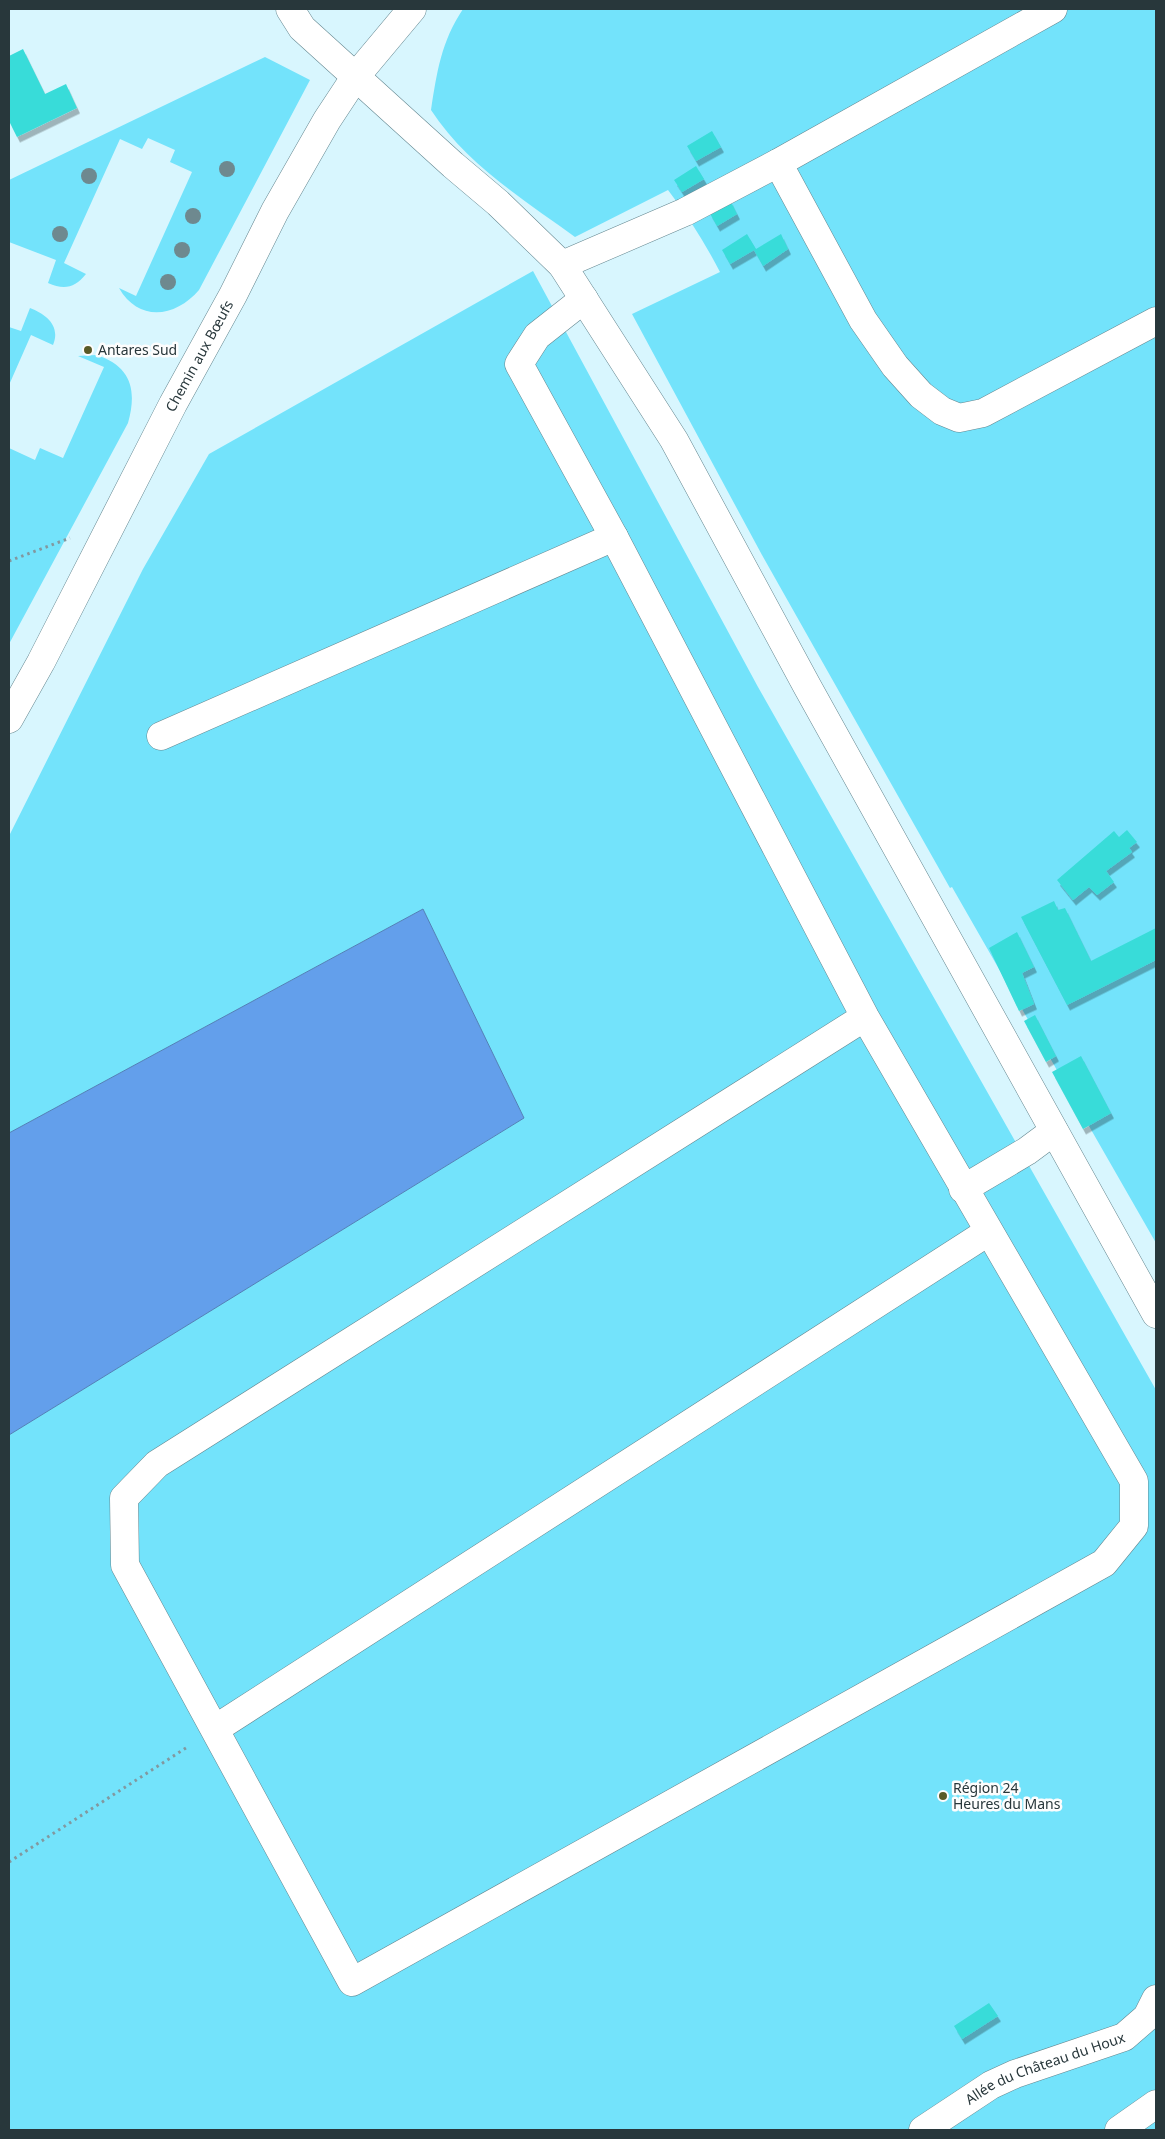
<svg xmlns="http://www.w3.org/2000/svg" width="1165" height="2139" viewBox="0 0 1165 2139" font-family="'Noto Sans',sans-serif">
  <defs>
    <filter id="shadow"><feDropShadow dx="3" dy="5.5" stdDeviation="0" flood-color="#0004"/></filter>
  </defs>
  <rect width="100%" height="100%" fill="#d8f6fe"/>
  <path fill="#73e3fb" d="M463,9H1156V1243L952,887L950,888L762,555L632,314L720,272C705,243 688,216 668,190L575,237C524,200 466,164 431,110C437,72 441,42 463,9Z
    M265,57L310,80L199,290C176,317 139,323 119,288L136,296L192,172L170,162L175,150L148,138L142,149L120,139L64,263L86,274C75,288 64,290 48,283L56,260L9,242V180Z
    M533,271L758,687L1156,1390V2130H9V1435L524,1118L423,909L9,1133V836L143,569L209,454Z
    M30,308C46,314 61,326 53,345L31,335L9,385V327L21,331Z
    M96,355C132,366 137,391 128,423L9,644V448L35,460L40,448L63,458L104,367L78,356Z"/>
  <path fill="#639feb" stroke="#5180b6" d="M423,909L524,1118L9,1435V1133Z"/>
  <path fill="#39dcd9" filter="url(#shadow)" d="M23,49L45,94L66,84L77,108L17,137L9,121V56Z
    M712,131L721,147L696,161L687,146Z
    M696,166L704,179L682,192L674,180Z
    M730,200L737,214L717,226L709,212Z
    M747,234L756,249L781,234L788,249L763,266L754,250L730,264L722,250Z
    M1127,830L1137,842L1129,848L1132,852L1106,871L1114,882L1097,895L1089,887L1073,900L1057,880L1114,831L1119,837Z
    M1054,901L1058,910L1065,908L1091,961L1156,928V960L1067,1005L1021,917Z
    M1017,932L1034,967L1022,973L1034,1004L1019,1011L989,948Z
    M1035,1015L1056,1056L1046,1062L1024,1021Z
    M1081,1056L1111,1113L1083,1129L1052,1072Z
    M989,2003L998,2016L962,2039L954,2026Z"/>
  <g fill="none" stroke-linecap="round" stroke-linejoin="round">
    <g stroke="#648790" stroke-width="29">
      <g id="minor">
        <path d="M290,9L302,28L453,165L498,203L562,265L674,440L807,686L1156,1314"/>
        <path d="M778,163L863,320L895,366L921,395L942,411L959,418L983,413L1156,321"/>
        <path d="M562,265L685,212L778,163L1053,9"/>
        <path d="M584,299L537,336L519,364L614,537L865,1017L1134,1481V1526L1104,1563L352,1982L125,1565L124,1498L157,1464L865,1017"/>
        <path id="s1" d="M9,719L41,662L173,404L233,295L275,211L327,120L356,76L412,9"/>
        <path d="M161,736L614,537"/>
        <path d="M963,1189L1027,1151L1054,1131"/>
        <path d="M215,1729L988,1232"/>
        <path id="s2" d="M923,2130L991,2085L1015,2074L1124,2037L1147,2017L1156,1999"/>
        <path d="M1119,2130L1156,2104"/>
      </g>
    </g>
    <path stroke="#82989f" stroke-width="3" stroke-dasharray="2.5 4" stroke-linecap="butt" d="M9,561L70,538
      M9,1862L189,1746"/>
    <use href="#minor" stroke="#fff" stroke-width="28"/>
  </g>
  <g fill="#6e898f">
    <circle cx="227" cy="169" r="8"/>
    <circle cx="89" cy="176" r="8"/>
    <circle cx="193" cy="216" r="8"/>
    <circle cx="60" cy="234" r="8"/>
    <circle cx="182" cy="250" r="8"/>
    <circle cx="168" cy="282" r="8"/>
  </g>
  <g fill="#585a27" stroke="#fdfdfd" stroke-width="2">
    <circle cx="88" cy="350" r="5"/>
    <circle cx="943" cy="1796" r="5"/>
  </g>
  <g text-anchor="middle" stroke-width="5" stroke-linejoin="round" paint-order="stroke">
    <g font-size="14" fill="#28373b" stroke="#fdfdfd" text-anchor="start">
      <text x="98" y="355">Antares Sud</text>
      <text x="953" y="1793">Région 24<tspan x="953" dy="16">Heures du Mans</tspan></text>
    </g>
    <g font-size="14" fill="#28373b" stroke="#fdfdfd">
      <text dy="5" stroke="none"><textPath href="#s1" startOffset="410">Chemin aux Bœufs</textPath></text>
      <text dy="5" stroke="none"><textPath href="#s2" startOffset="138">Allée du Château du Houx</textPath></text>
    </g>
  </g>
  <rect width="1165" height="2139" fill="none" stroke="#28373b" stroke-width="20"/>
</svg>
